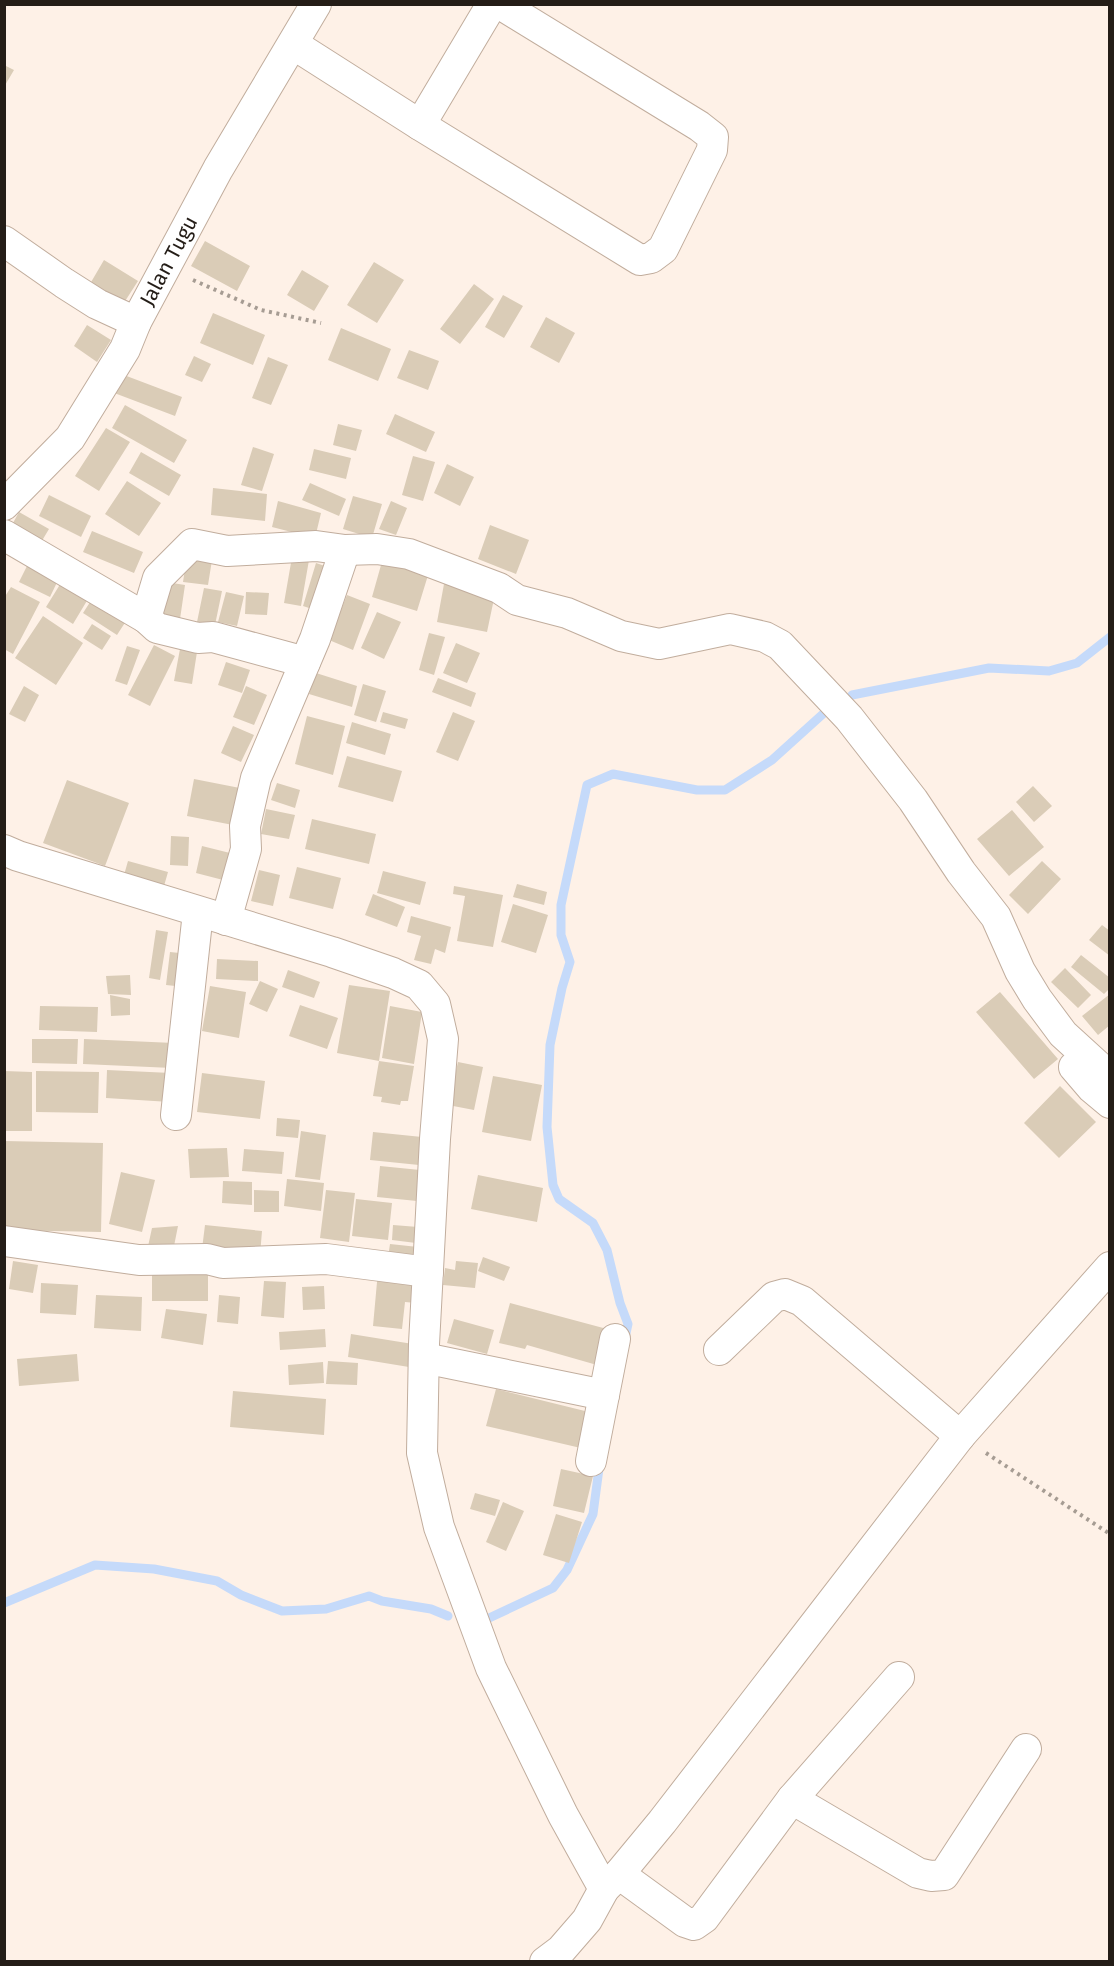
<svg xmlns="http://www.w3.org/2000/svg" width="1114" height="1966" viewBox="0 0 1114 1966" font-family="'Fira Sans',sans-serif">
  <rect width="100%" height="100%" fill="#fef1e7"/>
  <g fill="none" stroke-linecap="round" stroke-linejoin="round">
    <path stroke="#c5dafa" stroke-width="9" d="M852,695L989,668L1049,671L1077,663L1110,637
      M624,1342L628,1324L620,1303L607,1250L593,1223L559,1199L553,1185L547,1127L550,1045L562,988L570,962L561,935V905L587,785L613,774L697,790H725L772,760L824,713
      M4,1603L95,1565L154,1569L217,1581L241,1595L282,1611L326,1609L369,1596L382,1601L431,1609L448,1616
      M487,1619L553,1588L567,1570L593,1514L600,1461"/>
  </g>
  <path fill="#daccb7" d="M4,65L14,70L4,87Z
    M205,241L250,266L237,291L191,266Z
    M104,260L138,281L120,309L87,289Z
    M374,262L404,280L377,323L347,305Z
    M302,270L329,286L314,311L287,295Z
    M474,284L494,299L460,344L440,329Z
    M503,295L523,306L504,338L485,327Z
    M213,313L265,335L253,365L200,343Z
    M546,317L575,333L559,363L530,347Z
    M87,325L111,340L97,362L74,346Z
    M341,328L391,349L378,381L328,360Z
    M409,350L439,361L428,390L397,378Z
    M194,356L211,364L202,382L185,375Z
    M268,357L288,365L271,405L252,398Z
    M116,372L182,397L175,416L109,391Z
    M125,405L187,440L174,463L112,428Z
    M395,414L435,432L426,452L386,434Z
    M338,424L362,430L356,451L333,445Z
    M106,428L130,442L99,491L75,476Z
    M253,447L274,454L262,491L241,485Z
    M314,449L351,458L346,479L309,470Z
    M141,452L181,475L169,496L129,473Z
    M413,456L435,462L423,501L402,495Z
    M447,464L474,477L460,506L434,493Z
    M127,481L161,503L139,536L105,514Z
    M310,483L346,499L339,516L302,500Z
    M213,488L267,494L265,521L211,515Z
    M49,495L91,516L81,537L39,516Z
    M353,496L382,504L372,538L343,529Z
    M278,501L321,513L315,538L272,527Z
    M391,501L407,508L396,535L379,529Z
    M19,512L49,529L37,549L8,532Z
    M490,525L529,540L516,574L478,559Z
    M92,531L143,552L134,573L83,552Z
    M187,556L212,560L208,585L183,582Z
    M292,557L309,560L301,606L284,603Z
    M31,558L61,574L50,597L19,582Z
    M383,558L429,572L417,611L372,597Z
    M316,563L334,569L321,612L303,606Z
    M64,578L91,594L73,624L46,607Z
    M166,582L185,585L180,619L161,617Z
    M444,584L495,594L487,632L437,622Z
    M11,587L40,602L13,654L4,649V598Z
    M204,588L222,591L215,625L197,622Z
    M226,592L244,596L237,626L218,622Z
    M246,592L269,593L267,615L245,614Z
    M347,595L370,604L353,650L329,640Z
    M94,596L128,618L117,635L83,613Z
    M377,612L401,622L384,659L361,648Z
    M43,616L83,643L56,685L15,658Z
    M92,624L111,636L102,650L83,638Z
    M429,633L445,637L434,675L419,670Z
    M456,643L480,653L467,683L443,673Z
    M154,645L175,656L150,706L128,695Z
    M127,646L140,650L127,685L115,681Z
    M180,649L197,652L192,684L174,681Z
    M226,662L250,670L242,693L218,685Z
    M316,673L357,686L352,707L309,694Z
    M438,678L476,693L471,707L432,692Z
    M363,684L386,691L376,722L354,715Z
    M24,686L39,695L25,722L9,714Z
    M246,686L267,695L254,725L233,717Z
    M383,712L408,719L405,729L380,722Z
    M453,712L475,721L458,761L436,752Z
    M307,716L345,726L333,775L295,764Z
    M352,722L391,734L385,755L346,743Z
    M233,726L254,735L241,762L221,753Z
    M347,756L402,771L393,802L338,787Z
    M194,779L245,789L238,826L187,816Z
    M67,780L129,803L105,866L43,843Z
    M277,783L300,790L295,808L271,800Z
    M1033,786L1052,806L1034,822L1016,802Z
    M266,809L295,815L289,839L261,834Z
    M1012,810L1044,847L1009,876L977,839Z
    M312,819L376,834L369,864L305,849Z
    M171,836L189,837L188,866L170,865Z
    M202,846L234,854L227,881L196,873Z
    M128,861L168,872L162,893L122,882Z
    M1042,861L1061,879L1028,914L1009,895Z
    M297,867L341,878L333,909L289,898Z
    M259,870L280,875L273,906L251,901Z
    M383,871L426,882L420,905L377,893Z
    M517,884L547,892L544,905L513,897Z
    M454,886L503,895L493,947L457,941L465,896L453,894Z
    M373,894L405,907L397,927L365,915Z
    M513,904L548,915L536,953L501,942Z
    M411,916L451,927L445,953L435,949L431,964L414,960L421,936L407,932Z
    M1102,925L1110,931V956L1089,940Z
    M156,930L168,932L160,980L149,978Z
    M170,952L189,954L185,987L166,985Z
    M1081,955L1110,978V988L1104,994L1071,967Z
    M217,959L258,961V981L216,979Z
    M1065,968L1091,995L1078,1008L1051,982Z
    M288,970L320,982L314,998L282,987Z
    M130,975L131,995L108,994L106,976Z
    M260,981L278,989L267,1012L249,1004Z
    M349,985L390,991L379,1061L337,1053Z
    M210,986L246,992L239,1038L202,1031Z
    M1000,992L1058,1059L1034,1079L976,1012Z
    M1110,994V1025L1098,1035L1082,1016Z
    M110,995L130,999V1015L111,1016Z
    M300,1005L338,1018L327,1049L289,1036Z
    M40,1006L98,1007L97,1032L39,1030Z
    M390,1006L422,1012L414,1064L382,1058Z
    M32,1039H78L77,1064L32,1063Z
    M84,1039L174,1043L172,1068L83,1064Z
    M379,1061L414,1066L408,1101H401L400,1105L381,1102L382,1097L373,1096Z
    M458,1062L483,1067L474,1110L448,1105Z
    M107,1070L171,1073L170,1102L106,1098Z
    M4,1071L32,1072V1131H4Z
    M36,1071L99,1072L98,1113L36,1112Z
    M202,1073L265,1081L260,1119L197,1112Z
    M493,1076L542,1085L531,1141L482,1132Z
    M1060,1086L1096,1122L1059,1158L1024,1123Z
    M277,1118L300,1120L298,1138L276,1136Z
    M301,1131L326,1135L320,1180L295,1177Z
    M373,1132L422,1137L419,1165L370,1160Z
    M4,1141L103,1143L101,1232L4,1230Z
    M227,1148L229,1177L190,1178L188,1149Z
    M244,1149L284,1152L282,1174L242,1171Z
    M380,1166L420,1170L417,1201L377,1197Z
    M121,1172L155,1180L142,1232L109,1224Z
    M478,1175L543,1188L537,1222L471,1209Z
    M287,1179L324,1183L321,1211L284,1206Z
    M223,1181L252,1182V1205L222,1203Z
    M254,1190L279,1191V1212H254Z
    M326,1190L355,1193L349,1242L320,1238Z
    M356,1199L392,1203L388,1240L352,1236Z
    M205,1225L262,1231L260,1255L202,1249Z
    M393,1225L418,1227L416,1243L392,1240Z
    M178,1226L173,1251H147L152,1228Z
    M390,1244L418,1247L416,1267L387,1264Z
    M483,1257L510,1267L504,1281L478,1271Z
    M13,1261L38,1265L33,1293L9,1289Z
    M456,1261L478,1263L475,1288L443,1285L445,1268L455,1270Z
    M152,1271H208V1301H152Z
    M378,1271L418,1275L416,1303L405,1302L402,1329L373,1326Z
    M264,1281L286,1282L284,1318L261,1316Z
    M41,1283L78,1285L76,1315L40,1313Z
    M324,1286L325,1309L303,1310L302,1287Z
    M96,1295L142,1297L141,1331L94,1328Z
    M219,1295L240,1297L238,1324L217,1322Z
    M510,1303L607,1329L597,1365L527,1345L525,1349L499,1343Z
    M166,1309L207,1314L203,1345L161,1338Z
    M454,1319L494,1330L487,1354L447,1343Z
    M325,1329L326,1347L280,1350L279,1332Z
    M351,1334L419,1345L415,1368L348,1357Z
    M77,1354L79,1381L19,1386L17,1359Z
    M328,1361L358,1363L357,1385L326,1384Z
    M323,1362L324,1383L289,1385L288,1365Z
    M496,1389L593,1413L585,1449L486,1426Z
    M233,1391L326,1399L324,1435L230,1427Z
    M561,1469L593,1476L584,1513L553,1506Z
    M475,1493L500,1500L495,1516L470,1509Z
    M503,1502L524,1511L506,1551L486,1542Z
    M556,1514L582,1522L569,1563L543,1555Z"/>
  <g fill="none" stroke-linecap="round" stroke-linejoin="round">
    <g stroke="#c1ad9d" stroke-width="32">
      <g id="minor">
        <path d="M293,44L420,125L640,260L651,258L663,249L712,150L713,137L699,126L500,4"/>
        <path d="M420,125L492,4"/>
        <path d="M4,241L64,283L97,304L136,322"/>
        <path id="s1" d="M4,505L70,438L125,349L136,322L218,169L316,4"/>
        <path d="M4,535L146,618L157,628L198,638L213,637L305,662"/>
        <path d="M146,618L158,578L192,544L227,551L316,546L345,550L377,549L409,554L499,588L517,600L567,613L621,636L659,644L730,629L765,637L780,645L849,718L913,800L961,872L996,917L1020,971L1037,999L1063,1034L1110,1077"/>
        <path d="M4,850L18,856L332,952L393,973L419,985L435,1004L443,1039L435,1139L424,1344L422,1453L439,1527L491,1668L563,1815L604,1889"/>
        <path d="M226,920L246,849L245,826L256,778L315,639L345,550"/>
        <path d="M1074,1067L1092,1088L1110,1103"/>
        <path d="M176,1115L198,912"/>
        <path d="M4,1241L139,1260L207,1259L223,1263L326,1259L428,1272"/>
        <path d="M719,1350L774,1297L785,1294L802,1301L960,1436"/>
        <path d="M424,1358L604,1395"/>
        <path d="M591,1461L615,1339"/>
        <path d="M792,1799L918,1873L931,1876L944,1875L1026,1749"/>
        <path d="M619,1874L685,1922L694,1925L704,1918L792,1799L899,1677"/>
        <path d="M545,1962L561,1950L587,1920L604,1889L619,1874L662,1822L960,1436L1110,1267"/>
      </g>
    </g>
    <path stroke="#a69c93" stroke-width="4" stroke-dasharray="3 4.5" stroke-linecap="butt" d="M193,280L261,310L321,323
      M986,1453L1110,1534"/>
    <use href="#minor" stroke="#fff" stroke-width="30"/>
  </g>
  <g text-anchor="middle" stroke-width="6" stroke-linejoin="round" paint-order="stroke">
    <g font-size="21" fill="#241d17" stroke="#fff">
      <text dy="7" stroke="none"><textPath href="#s1" startOffset="297">Jalan Tugu</textPath></text>
    </g>
  </g>
  <rect width="1114" height="1966" fill="none" stroke="#241d17" stroke-width="12"/>
</svg>
